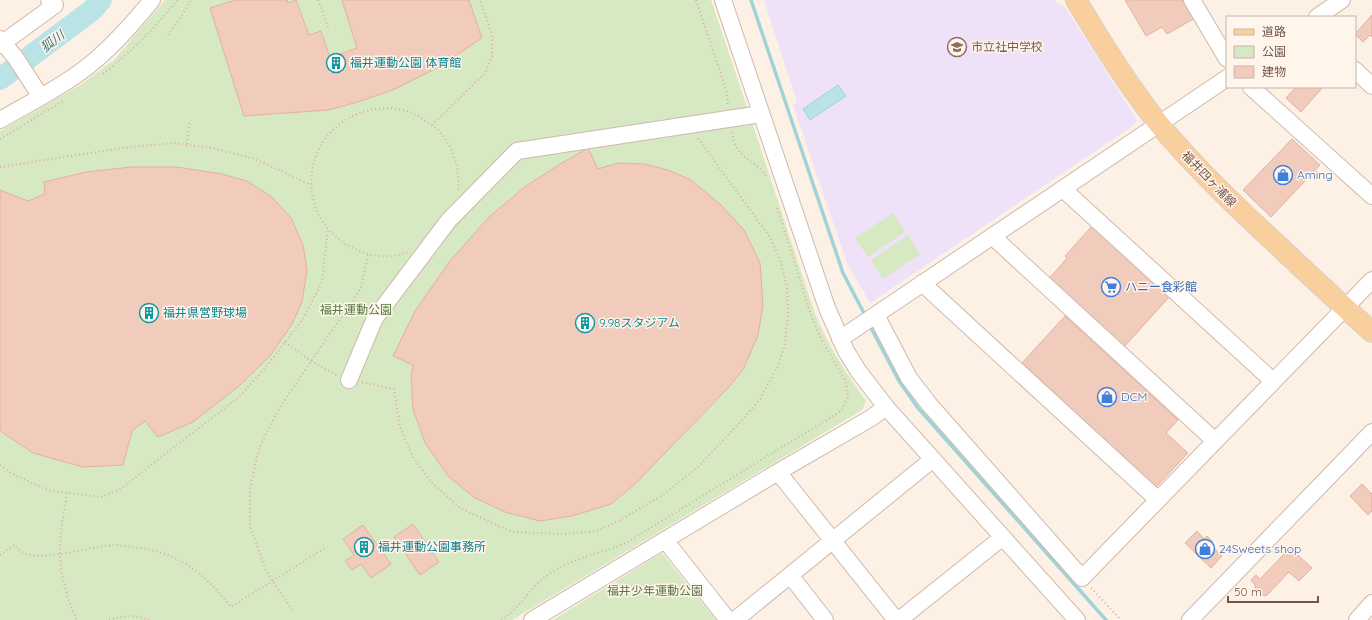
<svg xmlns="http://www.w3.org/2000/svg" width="1372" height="620" viewBox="0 0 1372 620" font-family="Quicksand,'Noto Sans JP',sans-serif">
  <rect width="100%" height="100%" fill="#fcf1e4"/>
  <path fill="#eee1f8" d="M764,0H1055L1056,2L1065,7L1137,120L1134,125L870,303L847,263L793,105L797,102Z"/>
  <path fill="#d6e9c3" d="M165,0H711L746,104L815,314C828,345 846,373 866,401L862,410L512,620H0V131L80,85L114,60Z
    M893,213L905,232L868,257L855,238Z
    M908,235L920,254L883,279L871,260Z
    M662,553L716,620H553Z"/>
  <path fill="#b9e3e5" stroke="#a0d3d7" d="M838,85L846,96L810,120L803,109Z"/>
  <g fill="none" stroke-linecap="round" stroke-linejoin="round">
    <path stroke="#a0d3d7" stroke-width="3.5" d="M751,0L843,273L866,317
      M869,324L899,381L918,408L1106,620"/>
    <path stroke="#b9e3e5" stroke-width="22" d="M0,79L91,11L101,0"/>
  </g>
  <path fill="#f1ccbc" stroke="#e3b19d" d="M235,0H287L288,3L296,0L309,35L321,31L330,58L357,48L342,0H469L482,38L437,68L395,89L358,102L328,110L244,116L210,8Z
    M1125,0H1184L1195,18L1167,34L1162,27L1146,36Z
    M1372,15V37L1370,35L1363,42L1355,34Z
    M1296,87H1323L1301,112L1286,98Z
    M1292,139L1320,165L1271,217L1243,190Z
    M588,148L598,169L618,163L644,164L668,170L691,180L721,205L744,230L760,263L763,305L758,335L744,368L728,388L634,485L611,504L572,516L540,521L505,512L475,498L449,477L425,443L413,409L411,377L413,365L393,356L415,311L450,261L489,217L526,186L560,164Z
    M131,167H177L222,174L247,181L272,197L291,218L303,245L307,270L302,302L292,324L270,356L239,386L193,422L158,437L145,421L132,431L123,465L83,467L33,453L0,431V190L28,201L45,194L44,182L86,172Z
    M1092,226L1170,296L1124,347L1048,280L1067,258L1065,256Z
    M1065,316L1178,420L1166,433L1188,453L1156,487L1022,363Z
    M1362,484L1372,494V511L1368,515L1350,496Z
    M413,524L439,562L420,575L394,537Z
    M363,525L391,564L371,578L361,564L352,570L345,561L354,555L343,539Z
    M1197,531L1204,539L1207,536L1213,542L1210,545L1222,556L1211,568L1185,543Z
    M1290,548L1312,568L1299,581L1289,572L1267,595L1264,596L1255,588V585L1251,580L1256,575L1260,579Z"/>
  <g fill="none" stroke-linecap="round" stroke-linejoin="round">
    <g stroke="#cfb9ae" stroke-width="18">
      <path id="minor" d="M723,0L827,308L846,351L859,372L886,407L1077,620
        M1192,0L1227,59
        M1317,17L1342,0
        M0,39L15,57L41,97
        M0,45L55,5L49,0
        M1355,70L1372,86
        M1251,87L1372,196
        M0,120C26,105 54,91 79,73C107,53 130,27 152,0
        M1063,189L1273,381
        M992,236L1215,441
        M922,283L1158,500
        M876,315L909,378L929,404L1082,578L1372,280
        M840,339L1227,78
        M349,380L375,318L449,220L517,151L761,114
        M778,472L896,620
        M665,540L728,620
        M790,575L825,620
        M532,620L778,472L871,418L886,407
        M735,620L933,459
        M899,620L1003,537
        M1190,620L1372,432
        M1357,620L1372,603"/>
    </g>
    <g stroke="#d8cfcc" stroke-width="22">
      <path id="major" d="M1076,0C1102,43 1127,84 1158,123C1196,169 1239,210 1283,250C1312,278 1342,305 1372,332"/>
    </g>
    <path stroke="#d6b0a0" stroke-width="2" stroke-dasharray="1 3" stroke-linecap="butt" d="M318,0L329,30
      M696,0L726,89L728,106
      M168,35L181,17L191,0
      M103,74C131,52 155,28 177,0
      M432,125L485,73L492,56V35L480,0
      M732,132C736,161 753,157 767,177
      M0,139L63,101
      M187,144L190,120
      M0,167L129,147L174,143L212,148L255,159L311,185
      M407,252C403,253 397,256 393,256C374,258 353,251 339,239C329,231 320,221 316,208C299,163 329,115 376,109C387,108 401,108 412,113C417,115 422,119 427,122C450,135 461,166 458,191
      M285,342L311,361L337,375
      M362,382L394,389L400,427L413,457L431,482L460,508L512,532L564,534L596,531L613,524L663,495L698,467L744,418L760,399L778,366L785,344L788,313L787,288L781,262L770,237L697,137
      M0,465L11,473L47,490L101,497L119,490L240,396L267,366L302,320L322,282L328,229
      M67,493C64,512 60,531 60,551C60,574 67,600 77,620
      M0,555L14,545C17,548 20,551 24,553C43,562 92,546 114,545C120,545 127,546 133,547C176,551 205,573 231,607L325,548
      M1091,588L1121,620
      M292,610L266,571L250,526V489L259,448L280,407L361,288L368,255
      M109,620C123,616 136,614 149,620
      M501,620C517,611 527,593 540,581C565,559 597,555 626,543L841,411L848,397L846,382L820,337L812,318L777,207"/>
    <use href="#minor" stroke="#fff" stroke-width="16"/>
    <use href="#major" stroke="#f9cf9e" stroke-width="20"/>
  </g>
  <defs>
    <g id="school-ring" transform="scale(1)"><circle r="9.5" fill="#fff5eb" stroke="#8d6e63" stroke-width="1.5"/><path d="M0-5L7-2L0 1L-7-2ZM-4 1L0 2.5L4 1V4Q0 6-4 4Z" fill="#8d6e63"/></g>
    <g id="building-ring" transform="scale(1)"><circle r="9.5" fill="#fff5eb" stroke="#0f9aa8" stroke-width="1.5"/><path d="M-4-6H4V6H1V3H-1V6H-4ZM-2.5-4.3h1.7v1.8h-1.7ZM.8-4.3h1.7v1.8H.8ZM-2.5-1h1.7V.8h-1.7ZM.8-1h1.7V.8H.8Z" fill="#0f9aa8"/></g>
    <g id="shop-ring" transform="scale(1)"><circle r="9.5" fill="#fff5eb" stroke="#3f7fe0" stroke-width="1.5"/><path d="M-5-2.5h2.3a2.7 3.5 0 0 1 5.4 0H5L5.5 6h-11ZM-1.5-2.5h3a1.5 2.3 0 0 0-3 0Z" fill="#3f7fe0"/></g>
    <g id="supermarket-ring" transform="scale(1)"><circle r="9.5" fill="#fff5eb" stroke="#3f7fe0" stroke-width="1.5"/><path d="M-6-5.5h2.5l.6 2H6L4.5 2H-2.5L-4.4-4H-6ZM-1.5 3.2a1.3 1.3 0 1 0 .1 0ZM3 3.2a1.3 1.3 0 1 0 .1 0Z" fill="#3f7fe0"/></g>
  </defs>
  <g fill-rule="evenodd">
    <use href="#school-ring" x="957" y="47"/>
    <use href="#building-ring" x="336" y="63"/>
    <use href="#shop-ring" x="1283" y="175"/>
    <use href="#supermarket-ring" x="1111" y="287"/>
    <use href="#building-ring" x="149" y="313"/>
    <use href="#building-ring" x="585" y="323"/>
    <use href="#shop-ring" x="1107" y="397"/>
    <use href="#building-ring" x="364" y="547"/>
    <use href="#shop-ring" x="1205" y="549"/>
  </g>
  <g text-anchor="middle" stroke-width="3" stroke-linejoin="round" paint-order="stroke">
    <g font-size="12" fill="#785e54" stroke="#fff5eb" text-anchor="start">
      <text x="971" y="51">市立社中学校</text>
    </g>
    <g font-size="12" fill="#0d838f" stroke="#fff5eb" text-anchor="start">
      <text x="350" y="67">福井運動公園 体育館</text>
      <text x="163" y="317">福井県営野球場</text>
      <text x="599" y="327">9.98スタジアム</text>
      <text x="378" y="551">福井運動公園事務所</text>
    </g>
    <g font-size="12" fill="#366cbe" stroke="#fff5eb" text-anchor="start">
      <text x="1297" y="179">Aming</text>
      <text x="1125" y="291">ハニー食彩館</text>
      <text x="1121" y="401">DCM</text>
      <text x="1219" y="553">24Sweets shop</text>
    </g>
    <g font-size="12" fill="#74554a" stroke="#fff5eb">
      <text transform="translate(1209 179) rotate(46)" y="4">福井四ヶ浦線</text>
    </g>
    <g font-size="12" fill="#587942" stroke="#fff5eb">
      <text x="356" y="314">福井運動公園</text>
      <text x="655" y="595">福井少年運動公園</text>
    </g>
    <g font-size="13" font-style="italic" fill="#3e7579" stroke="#fff5eb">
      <text transform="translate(52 41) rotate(-37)" y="5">狐川</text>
    </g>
  </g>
  <rect x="1226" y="16" width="130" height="72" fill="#fff5eb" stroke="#c7b5ab"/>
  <rect x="1234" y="29" width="20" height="6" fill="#f9cf9e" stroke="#c7b5ab"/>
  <text x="1262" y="36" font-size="12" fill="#74554a">道路</text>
  <rect x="1234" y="46" width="20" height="12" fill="#d6e9c3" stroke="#c7b5ab"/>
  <text x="1262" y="56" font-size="12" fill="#74554a">公園</text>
  <rect x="1234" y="66" width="20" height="12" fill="#f1ccbc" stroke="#c7b5ab"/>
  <text x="1262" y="76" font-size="12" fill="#74554a">建物</text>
  <path d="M1228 596v6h90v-6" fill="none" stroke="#74554a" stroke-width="2"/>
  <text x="1234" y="596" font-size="12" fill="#74554a" stroke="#fff5eb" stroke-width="3" paint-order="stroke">50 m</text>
</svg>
